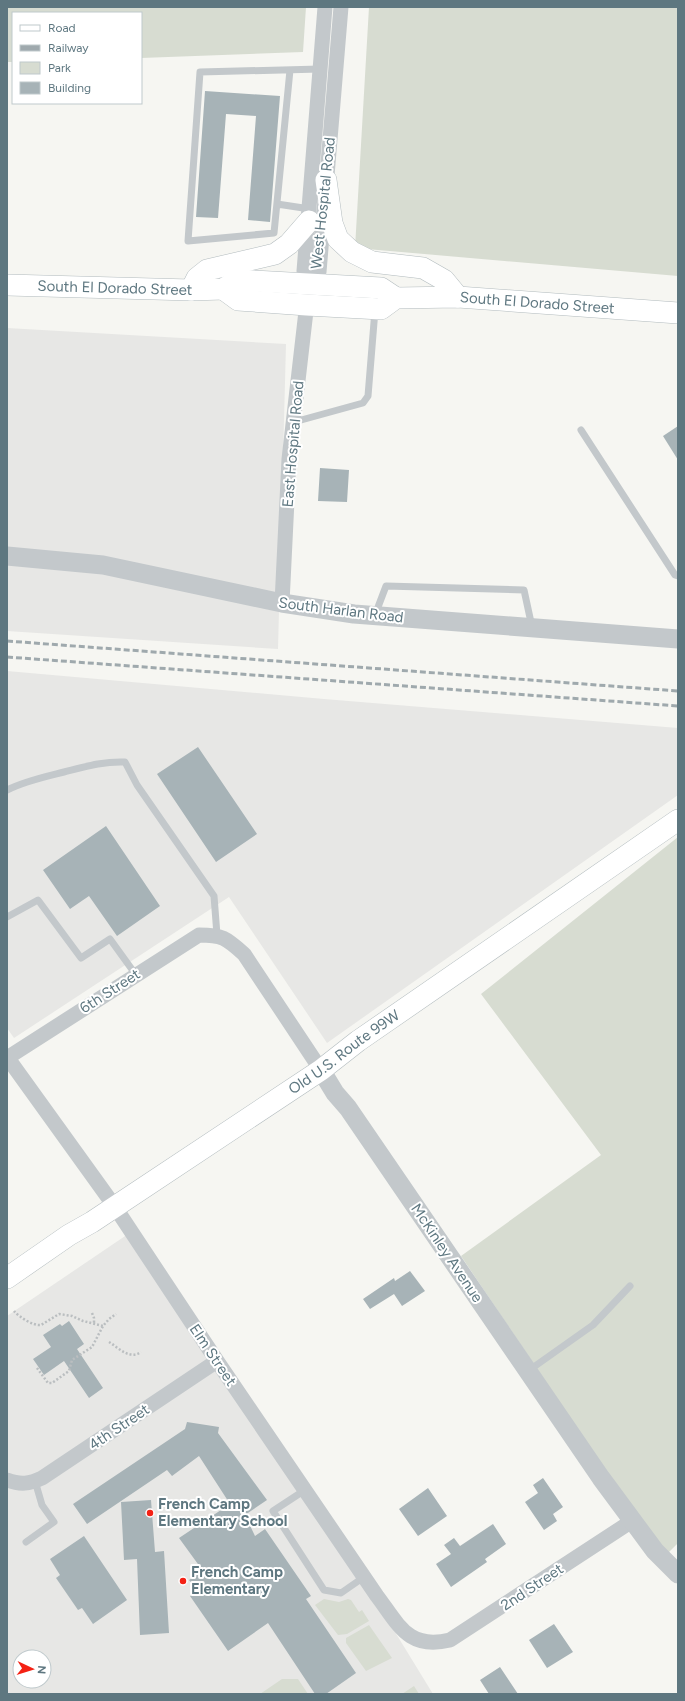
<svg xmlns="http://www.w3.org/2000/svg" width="685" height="1701" viewBox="0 0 685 1701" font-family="Figtree,sans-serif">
  <rect width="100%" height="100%" fill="#f6f6f2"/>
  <path fill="#e7e7e5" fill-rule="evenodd" d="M7,328L286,344L278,649L7,631Z
    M7,671L324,699L678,728V795L327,1043L229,897L14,1038L7,1028Z
    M134,1230L308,1490L433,1694H7V1316ZM20,1657H44V1681H20Z"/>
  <path fill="#d7dcd1" d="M7,7H306L303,52L141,58V13H13V62H7Z
    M369,7H678V276L355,248Z
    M678,837V1543L664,1557L461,1256L601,1155L481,994Z
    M324,1599L339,1602L348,1599L351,1600L359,1612L362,1610L369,1621L347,1634L338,1635L315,1605Z
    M369,1625L392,1658L366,1671L346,1643V1638Z
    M282,1679H298L308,1694H260Z
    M414,1686L419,1694H402Z"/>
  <path fill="#a7b3b7" d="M205,91L280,96L270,222L248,220L256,116L226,114L218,218L196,217Z
    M678,426V460L663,436Z
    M320,468L349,470L347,502L318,501Z
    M198,747L257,834L216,862L157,774Z
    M106,826L160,906L117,936L89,896L70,909L43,870Z
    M410,1271L425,1291L402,1306L394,1294L370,1309L363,1299L394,1278L395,1281Z
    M69,1321L84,1344L77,1349L103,1388L89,1398L64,1361L44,1375L33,1359L51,1347L43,1335L60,1324L62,1326Z
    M187,1422L219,1427L218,1433L267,1500L245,1515L255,1536L265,1529L311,1596L306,1599L356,1673L326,1694H315L268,1623L228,1651L190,1596L197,1591L189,1580L203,1571L179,1538L230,1504L199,1456L172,1476L167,1470L87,1524L73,1504L185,1429Z
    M543,1478L563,1507L553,1514L557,1521L544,1530L525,1502L538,1493L533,1485Z
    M428,1488L447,1516L418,1536L399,1509Z
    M151,1500L155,1552L164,1551L169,1633L140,1635L137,1559L124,1560L121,1502Z
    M493,1524L506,1544L485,1559L487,1562L451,1587L436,1564L451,1554L444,1545L454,1538L460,1546Z
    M84,1536L127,1600L93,1624L82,1608L78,1610L56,1578L60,1575L50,1559Z
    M554,1624L573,1652L547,1668L529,1640Z
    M500,1667L518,1694H489L480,1680Z"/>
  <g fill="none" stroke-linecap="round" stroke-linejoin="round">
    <g stroke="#b2bbbe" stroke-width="22">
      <g id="secondary">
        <path d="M326,180L332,223L338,239L352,252L372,262L423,268L444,280L458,297"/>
        <path id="s1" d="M7,285L191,290L223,289L238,280L381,288L396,298"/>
        <path id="s2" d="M223,289L238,300L307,305L381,309L396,298L458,297L678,313"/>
        <path d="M191,290L197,278L207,270L275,254L289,244L309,221"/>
        <path id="s3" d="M7,1278L69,1235L92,1222L321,1070L358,1041L678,820"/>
      </g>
    </g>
    <path stroke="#babec0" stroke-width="2.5" stroke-dasharray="2 2" stroke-linecap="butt" d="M14,1311C19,1317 33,1326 41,1325L59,1314L72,1316L83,1321L103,1326
      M92,1313L94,1318V1323
      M109,1342C119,1348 129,1360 141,1352
      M37,1368L48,1383H52L69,1371L72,1360L92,1347L103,1326L109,1319L116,1314"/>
    <path stroke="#c3c8cb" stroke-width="7" d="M290,70L274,233L188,241L200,72L320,69
      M277,204L310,209
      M294,422L363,403L368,396L375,310
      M581,430L675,575L678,576
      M375,615L386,586L524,590L532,627
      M7,790C25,781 44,777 64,772C84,767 104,761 125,762L137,785L214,896L217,935
      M7,917L38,900L81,958L110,939L136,975
      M528,1371L593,1325L630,1286
      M305,1490L273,1511L324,1590L341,1593L364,1577
      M26,1542L54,1522L42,1505L35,1481"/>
    <path stroke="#c3c8cb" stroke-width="15" d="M309,285L319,272L341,7
      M282,603L289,459L309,285L304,271L325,7
      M7,1057L115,1207L217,1361L377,1596C399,1625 408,1650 450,1640L632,1521
      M7,1058L199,935C223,935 226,938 244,954L321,1070
      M7,1480C21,1485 29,1484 42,1478L217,1361"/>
    <path stroke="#c3c8cb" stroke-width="19" d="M7,556L103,565L282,603L354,614L678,639
      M321,1070L335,1093L348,1108L601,1478L655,1551L678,1574"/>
    <use href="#secondary" stroke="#fff" stroke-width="21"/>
    <path stroke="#9fa9ad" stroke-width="3" stroke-dasharray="6 3" stroke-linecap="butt" d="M7,641L678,691
      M7,657L678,706"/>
  </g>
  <g fill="#f42114" stroke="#fff" stroke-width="1.5">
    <circle cx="150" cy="1513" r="4"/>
    <circle cx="183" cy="1581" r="4"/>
  </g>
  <g text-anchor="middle" stroke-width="4" stroke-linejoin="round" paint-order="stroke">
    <g font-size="15" fill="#5e7780" stroke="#fff">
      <text transform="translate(323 203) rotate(-84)" y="5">West Hospital Road</text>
      <text dy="5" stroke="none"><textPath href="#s1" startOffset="108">South El Dorado Street</textPath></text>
      <text dy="5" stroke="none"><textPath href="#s2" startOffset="322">South El Dorado Street</textPath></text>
      <text transform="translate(293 444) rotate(-85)" y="5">East Hospital Road</text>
      <text transform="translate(341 610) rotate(7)" y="5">South Harlan Road</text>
      <text transform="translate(110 991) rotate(-33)" y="5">6th Street</text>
      <text dy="5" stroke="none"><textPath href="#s3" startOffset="406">Old U.S. Route 99W</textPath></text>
      <text transform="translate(447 1253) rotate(56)" y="5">McKinley Avenue</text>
      <text transform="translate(213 1355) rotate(56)" y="5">Elm Street</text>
      <text transform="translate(119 1427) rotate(-34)" y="5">4th Street</text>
      <text transform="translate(532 1587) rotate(-34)" y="5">2nd Street</text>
    </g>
    <g font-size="15" font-weight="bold" fill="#5e7780" stroke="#fff" text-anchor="start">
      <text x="158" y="1509">French Camp<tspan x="158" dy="17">Elementary School</tspan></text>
      <text x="191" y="1577">French Camp<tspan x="191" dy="17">Elementary</tspan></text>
    </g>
  </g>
  <rect width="685" height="1701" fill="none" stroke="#5e7780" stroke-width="16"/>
  <rect x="12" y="12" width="130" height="92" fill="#ffffff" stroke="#bfc9cc"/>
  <rect x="20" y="25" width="20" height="6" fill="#ffffff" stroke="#bfc9cc"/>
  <text x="48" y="32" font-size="12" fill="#5e7780">Road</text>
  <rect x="20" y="45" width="20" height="6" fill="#9fa9ad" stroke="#bfc9cc"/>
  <text x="48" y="52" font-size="12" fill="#5e7780">Railway</text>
  <rect x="20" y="62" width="20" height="12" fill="#d7dcd1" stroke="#bfc9cc"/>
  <text x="48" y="72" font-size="12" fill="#5e7780">Park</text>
  <rect x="20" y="82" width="20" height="12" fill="#a7b3b7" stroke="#bfc9cc"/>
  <text x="48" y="92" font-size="12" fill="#5e7780">Building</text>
  <g transform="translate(32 1669) rotate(94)"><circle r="19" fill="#ffffff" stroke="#bfc9cc"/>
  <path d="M0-3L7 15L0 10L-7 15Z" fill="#f42114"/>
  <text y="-6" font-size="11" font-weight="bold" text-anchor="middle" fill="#5e7780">N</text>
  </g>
</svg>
